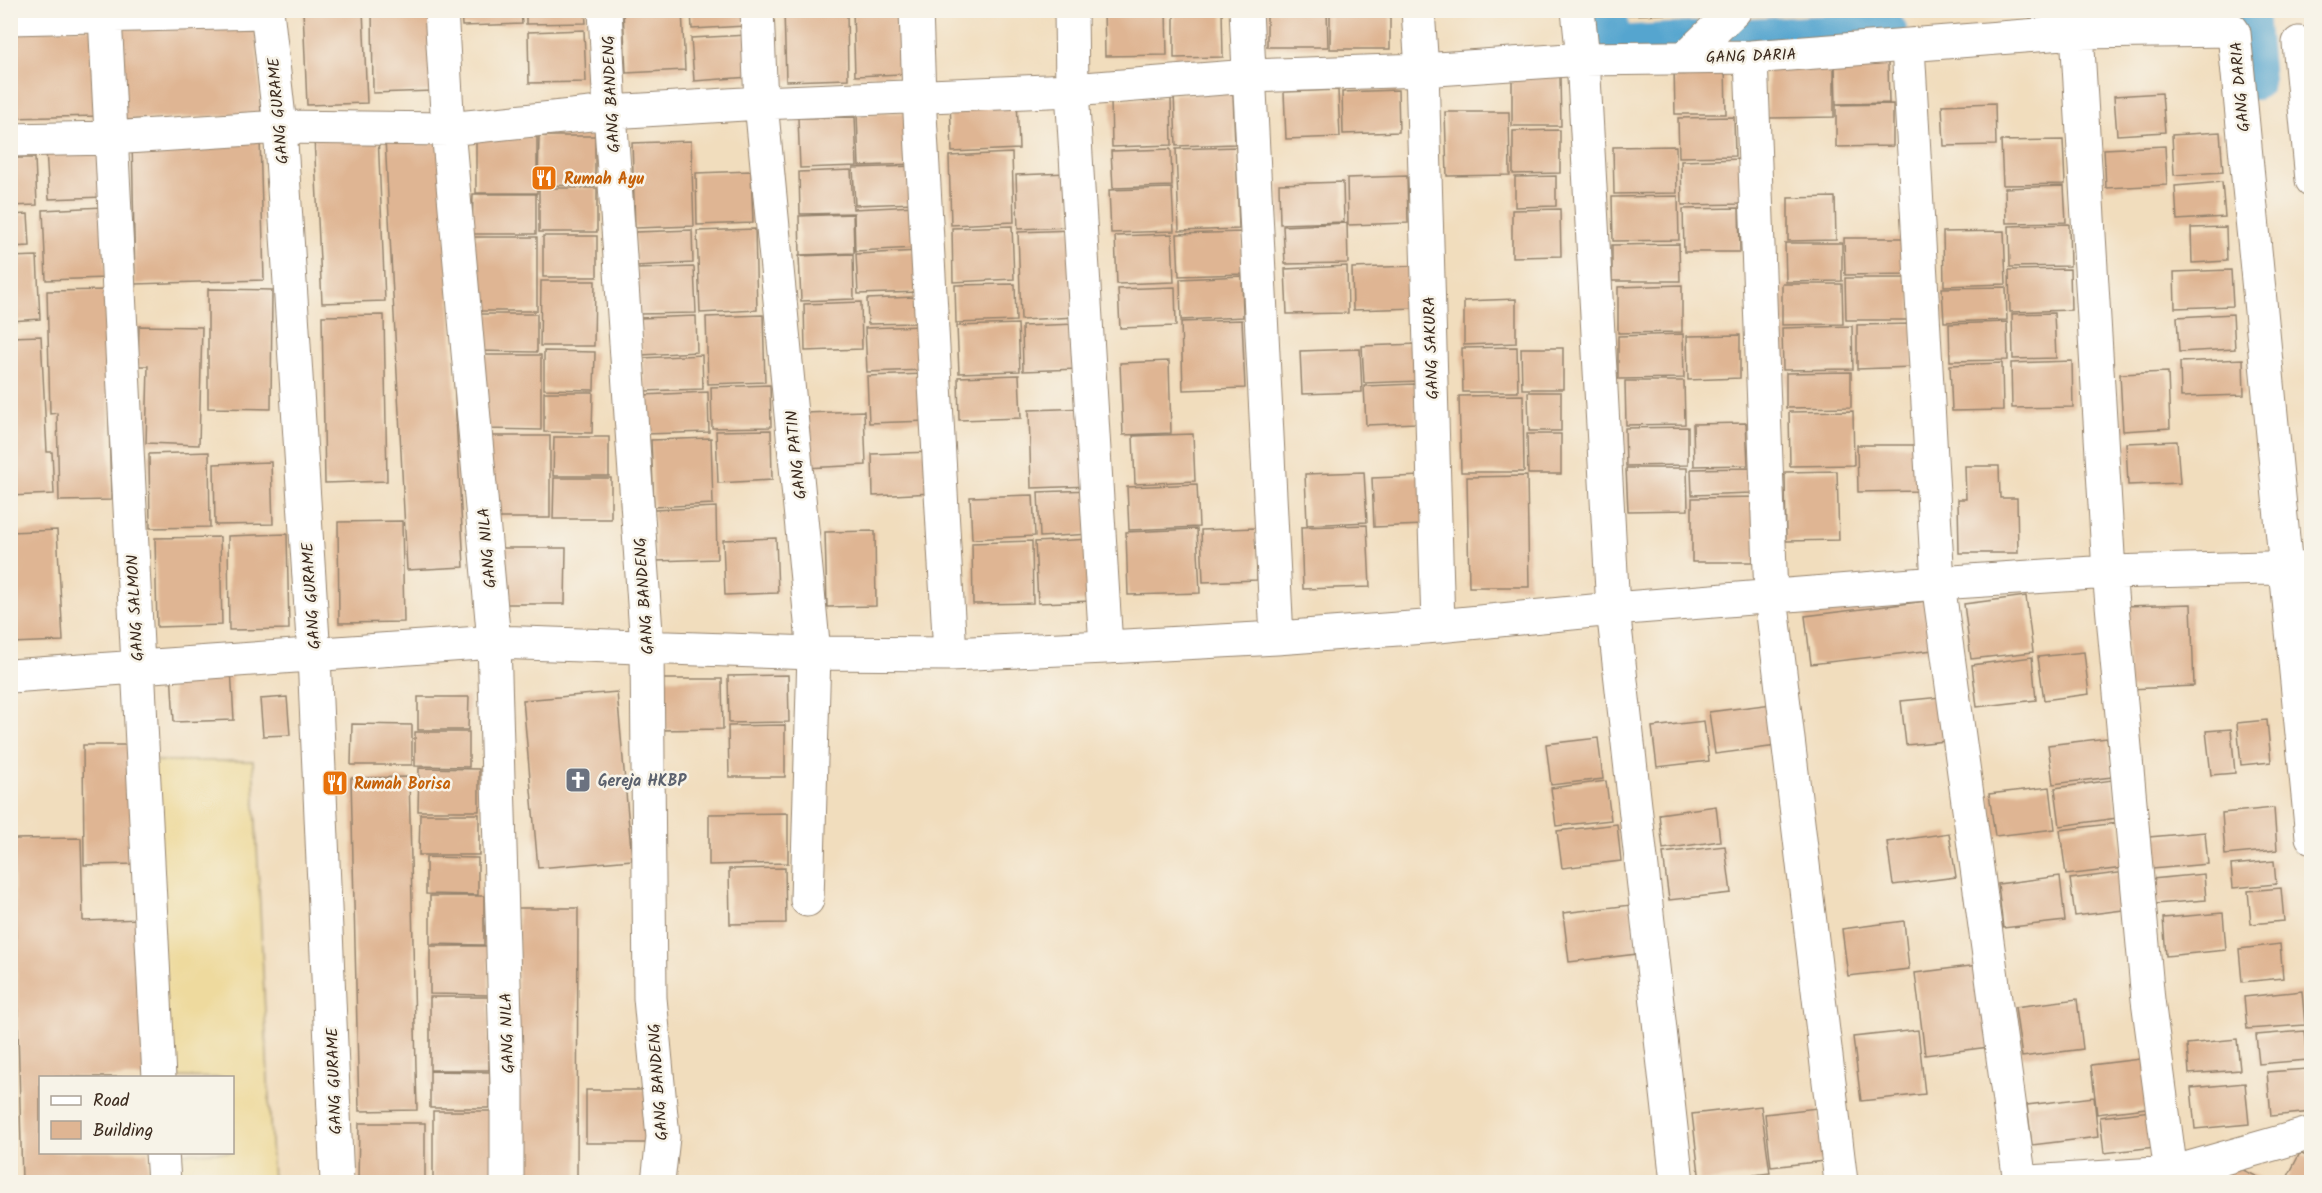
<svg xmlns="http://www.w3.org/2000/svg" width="2322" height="1193" viewBox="0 0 2322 1193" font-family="Kalam,sans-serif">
  <rect width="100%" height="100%" fill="#f7f3e8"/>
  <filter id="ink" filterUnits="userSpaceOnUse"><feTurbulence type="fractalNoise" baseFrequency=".0167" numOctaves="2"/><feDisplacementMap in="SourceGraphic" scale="12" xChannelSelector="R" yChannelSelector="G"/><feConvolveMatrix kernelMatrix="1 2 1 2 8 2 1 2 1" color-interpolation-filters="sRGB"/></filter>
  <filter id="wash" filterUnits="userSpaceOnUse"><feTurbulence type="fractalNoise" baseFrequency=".008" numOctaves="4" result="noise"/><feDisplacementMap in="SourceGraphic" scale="24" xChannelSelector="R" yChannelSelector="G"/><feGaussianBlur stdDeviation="1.35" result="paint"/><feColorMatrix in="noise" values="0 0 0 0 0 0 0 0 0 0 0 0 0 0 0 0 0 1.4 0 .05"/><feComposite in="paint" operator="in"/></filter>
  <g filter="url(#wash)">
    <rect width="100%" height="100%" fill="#f1ddbd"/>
    <path fill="#eeda9e" stroke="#94825e" stroke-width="1.5" d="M150,761H253L273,1182H173L171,1153L232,1152V1078L167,1077Z"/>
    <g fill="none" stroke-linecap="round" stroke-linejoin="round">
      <path stroke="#54a5cf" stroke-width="38" d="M1608,10L1612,45L1888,31
        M2184,17L2249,14L2255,81"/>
    </g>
    <g id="blocks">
      <path fill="#dfb593" d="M303,10H363L367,103L307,105Z
        M372,10H431L433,91L373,93Z
        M461,10H521L522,24L462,26Z
        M526,10H585L586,23L526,24Z
        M623,10H682L685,70L626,73Z
        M691,10H744L745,26L692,29Z
        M784,10H847L848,79L786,81Z
        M853,10H900L902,74L855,76Z
        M1104,10H1166L1167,55L1105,56Z
        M1174,10H1222L1223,57L1174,58Z
        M1267,10H1327L1328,47H1267Z
        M1330,10H1390V49H1330Z
        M1623,10H1675V14L1623,15Z
        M256,22L261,114L123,120L118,29Z
        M97,28L98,116L10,118V30Z
        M584,30L586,82L529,83L528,32Z
        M748,35L750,77L694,81L691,38Z
        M1888,63L1889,103L1836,104L1835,64Z
        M1834,64V117L1768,118V65Z
        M1725,65L1726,114H1675L1674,66Z
        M1512,77H1560L1561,126H1512Z
        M1338,90L1340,137L1286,139L1284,92Z
        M1398,90L1399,132L1343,134L1342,92Z
        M1233,93L1235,144L1176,146L1174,94Z
        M2162,93L2165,132L2117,135L2114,96Z
        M1171,98L1172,145L1112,147L1111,100Z
        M1017,99L1019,149L952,152L950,102Z
        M1995,103L1996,145L1944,146L1942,105Z
        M1893,104V146L1836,147V105Z
        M912,112L914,164L859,166L857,114Z
        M1445,112H1509L1510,175L1447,176Z
        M855,117L857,166L800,168L798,118Z
        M1734,117L1735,156L1679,157L1678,118Z
        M1560,130V173L1513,174V131Z
        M2220,132L2223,172L2174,175L2172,135Z
        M378,134L385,301L322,303L314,137Z
        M441,135L464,567L407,570L385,138Z
        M539,136H595V186L538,185Z
        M476,137H537V193H476Z
        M260,138L264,280L135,284L132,141Z
        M2063,140L2065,184L2003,185L2001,141Z
        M691,141L694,226L635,228L632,143Z
        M1676,146L1677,193L1614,194L1613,147Z
        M2165,146L2167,185L2106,188L2104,149Z
        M101,147L103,197L49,199L46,149Z
        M1236,147L1239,229L1179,231L1176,149Z
        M1171,149L1172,186L1113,188L1111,151Z
        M1012,153L1014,222L951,225L949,156Z
        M10,158H35L37,205L10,206Z
        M1741,159L1742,204L1682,205L1681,161Z
        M915,166L916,203L855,205L853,168Z
        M851,170L853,209L916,206L918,248L855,251L854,213L800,214L799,172Z
        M751,171L753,223L697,225L696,173Z
        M1068,173L1070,227L1018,229L1016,175Z
        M1407,176L1408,223L1348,225L1347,178Z
        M1556,176V206L1515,207V177Z
        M1343,182L1344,222L1280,224L1279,184Z
        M2222,182L2225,217L2177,220L2175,186Z
        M2064,186L2066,222L2006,223L2005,188Z
        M539,188H597V232H539Z
        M1172,188L1174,231L1111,233L1109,190Z
        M473,194H536V234H472Z
        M1678,196L1679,240L1613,241L1612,197Z
        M1835,197L1836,240L1788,241V198Z
        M103,207L106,278L46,280L43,210Z
        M1739,208L1740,252H1684L1683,209Z
        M1560,209L1561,256L1512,257V210Z
        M28,214L30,246L10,247V215Z
        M853,214L854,253L800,255L799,216Z
        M1347,223L1348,263L1285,264L1283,226Z
        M2069,224L2070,266L2010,267L2009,226Z
        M1012,226L1014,279L953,282L952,228Z
        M2226,227L2227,261L2192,263L2191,228Z
        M755,229L757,310L700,313L697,231Z
        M692,230L693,263L636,266L635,232Z
        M1072,230L1075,317L1021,320L1018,232Z
        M2004,231L2006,284L1944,286L1943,232Z
        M1242,232L1243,274L1179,276L1177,234Z
        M1172,234L1174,282L1117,284L1115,236Z
        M543,236H597V277H543Z
        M474,237H537V311H473Z
        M1844,238H1909L1910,274L1845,275Z
        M1785,243H1842V281L1786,282Z
        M1679,244L1680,281H1612V245Z
        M920,251L921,292L858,294L856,254Z
        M853,254L854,299L801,301L799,256Z
        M37,256L40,319L10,321V257Z
        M1347,266L1348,313L1287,314L1285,269Z
        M1415,266L1416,308L1353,310L1352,268Z
        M694,267L696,313L638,314L637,269Z
        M2070,269L2071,310L2010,312L2009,270Z
        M2231,270L2233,306L2175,308L2174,272Z
        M1242,276L1243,317L1181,320L1180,279Z
        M1845,278H1911V320H1846Z
        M541,281H595L594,346H540Z
        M1015,284L1016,321L956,323L955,285Z
        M1782,284H1842L1843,324L1782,325Z
        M1682,285V332L1618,333V287Z
        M1175,287L1176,326L1120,328L1118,289Z
        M2006,287L2007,320L1944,322L1942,288Z
        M208,289L272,290L271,409L208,408Z
        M106,290L111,500L59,501L57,413L50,414L47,291Z
        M915,297V323L868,324L867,299Z
        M1516,299V343L1464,345V301Z
        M861,302L862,349L805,351L804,304Z
        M2054,313L2056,358L2013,359L2012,314Z
        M476,314H537V352L476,351Z
        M2233,314L2235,349L2179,352L2177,317Z
        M384,315L387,481L325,483L322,316Z
        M763,315L765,382L708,384L706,317Z
        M696,316L697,352L642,355L640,318Z
        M1242,320L1245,388L1183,390L1181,322Z
        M2007,322L2008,360L1950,361L1949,324Z
        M1018,324L1020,371L959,373L957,326Z
        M1077,324L1078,369L1023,371L1022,326Z
        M1913,324V367L1857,369V325Z
        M139,326L202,327L199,445L146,443L148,366H138Z
        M922,326L924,370L867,372L865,328Z
        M1852,326L1853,369L1783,370L1782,328Z
        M1683,334L1684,378L1618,379V336Z
        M1740,335V378L1688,380L1687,336Z
        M41,336L47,452H52L54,494L10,496V337Z
        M1419,344L1420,381L1364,383L1362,346Z
        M1517,347L1518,392H1463L1462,348Z
        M1521,348H1563V389H1522Z
        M1360,349L1362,392L1302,394L1300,351Z
        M544,351L595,352L594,390L544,389Z
        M478,355H541V430L478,429Z
        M702,355L703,389L645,391L643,358Z
        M2243,359L2244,395L2181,397L2180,362Z
        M1169,361L1171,433L1123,435L1120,363Z
        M2072,361L2073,407L2012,408L2011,363Z
        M2002,363L2003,410L1952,411L1950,365Z
        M1851,372V407L1786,408V373Z
        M2168,372L2170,428L2123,431L2120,374Z
        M926,374L928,421L869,423L867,376Z
        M1019,375L1021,418L959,420L958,377Z
        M1625,381H1684L1685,424L1626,425Z
        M1415,384L1416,423L1366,425L1364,386Z
        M770,385L771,427L712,428L711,387Z
        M544,392H593L592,433L544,432Z
        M708,392L709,432L645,434L643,395Z
        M1528,392H1561V431H1529Z
        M1523,395L1524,472H1461L1459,396Z
        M1089,408L1092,486L1031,488L1029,410Z
        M864,411L866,465L805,468L804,413Z
        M1853,411L1854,465L1790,466L1789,412Z
        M1746,423L1748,465L1694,466L1693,424Z
        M1688,427V465L1626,466L1625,428Z
        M771,430L772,480L718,483L716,431Z
        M1193,434L1195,481L1135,484L1133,436Z
        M1527,434H1561V474H1528Z
        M489,436H550V518H489Z
        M554,437H609V476H553Z
        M711,438L713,504L654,507L651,440Z
        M2177,441L2180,483L2128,485L2126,443Z
        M1857,445H1919L1920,491L1858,492Z
        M209,452L210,527L150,528L149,454Z
        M931,452L933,493L873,496L872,454Z
        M271,462L273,524L215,525L214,464Z
        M1965,466H1999L2000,498H2017L2018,553H1959L1958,499H1966Z
        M1626,468H1687L1688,510L1628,511Z
        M1751,468L1752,493L1692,495L1691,469Z
        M1837,471L1839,540L1786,541L1785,472Z
        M1364,472L1367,522L1307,525L1305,474Z
        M1422,476L1424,525L1374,527L1372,478Z
        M1527,476L1529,587H1469L1467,477Z
        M554,478H611V519H553Z
        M1197,484L1199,527L1129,530L1127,487Z
        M1090,490L1091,534L1040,537L1038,492Z
        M1033,495L1035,536L972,539L970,497Z
        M1760,497V562H1692V498Z
        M716,507L717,559L656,561L654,510Z
        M402,521L404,622L339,623L338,522Z
        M1367,525L1370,587L1303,589L1301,527Z
        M1256,528L1257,580L1203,582L1201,530Z
        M1197,529L1200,593L1128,595L1126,532Z
        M57,530L63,641L10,643V532Z
        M875,531L876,606L827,607L825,532Z
        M287,534L289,629L229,630L228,536Z
        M220,537L222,625L157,627L155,538Z
        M776,538L778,593L725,595L723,540Z
        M1091,539L1093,601L1038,603L1035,542Z
        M1032,541L1033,603L973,604L972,543Z
        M501,548H566L565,604H501Z
        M2026,596L2033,652L1971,659L1964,604Z
        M1927,601L1933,650L1811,664L1805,616Z
        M2191,604L2194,686L2129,689L2125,606Z
        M2084,652L2089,694L2044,700L2038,657Z
        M2032,657L2036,700L1977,707L1972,665Z
        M231,668L234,720L174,722L171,671Z
        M788,675L789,722L729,723L728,676Z
        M658,679H722L723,729L659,730Z
        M617,692L632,860L538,868L523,700Z
        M287,697L290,735L263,736L260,699Z
        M418,697H469L468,730H418Z
        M1941,697L1946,741L1906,745L1901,701Z
        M1772,704L1777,746L1715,754L1709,712Z
        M2267,720L2271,762L2241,765L2237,723Z
        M1704,721L1709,761L1657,767L1652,727Z
        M352,724L412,725V765H351Z
        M785,725V777H729L728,726Z
        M2231,729L2235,773L2211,775L2206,731Z
        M415,732H469V767L415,766Z
        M1598,738L1603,779L1551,785L1546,744Z
        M2107,738L2112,777L2053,784L2048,745Z
        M83,745H134L137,864L84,865Z
        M419,768L479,769V811H418Z
        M409,777L417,1110L359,1111L351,778Z
        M2112,780L2117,818L2060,826L2055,788Z
        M1606,781L1611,820L1556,826L1551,788Z
        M2050,787L2055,829L1995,836L1989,794Z
        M1716,806L1720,841L1663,849L1659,814Z
        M2274,808L2277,850L2225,855L2222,813Z
        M788,813V863L709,865V814Z
        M420,814H479V855H419Z
        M2117,823L2123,868L2066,875L2060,830Z
        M1617,824L1621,861L1562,868L1557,831Z
        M2205,832L2208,864L2152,869L2149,837Z
        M1949,833L1956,877L1893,885L1887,842Z
        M81,838L83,921L142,919L146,1077H40V1152H148L149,1182H22L13,839Z
        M1725,846L1731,893L1669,900L1663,853Z
        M426,857L478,858V895L426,894Z
        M2274,861L2276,884L2233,888L2231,865Z
        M785,868L786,923L730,924L729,869Z
        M2126,872L2131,909L2075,916L2070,879Z
        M2204,874L2206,900L2155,904L2152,879Z
        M2060,876L2065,921L2003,928L1998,884Z
        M2281,888L2284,921L2251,924L2248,891Z
        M430,896H484V945L430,944Z
        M1631,905L1637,954L1569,962L1563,913Z
        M518,908H578L577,1182H517Z
        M2223,913L2226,950L2166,956L2163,918Z
        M1904,921L1909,969L1848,976L1842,929Z
        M2280,944L2283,978L2242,982L2239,949Z
        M430,946H489V995L430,994Z
        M1978,965L1989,1047L1925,1055L1915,973Z
        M2302,991L2305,1025L2247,1029L2244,997Z
        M430,997H489V1070H430Z
        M2077,999L2083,1049L2022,1057L2015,1007Z
        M1918,1030L1925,1094L1861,1101L1853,1037Z
        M2305,1031L2308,1060L2259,1064L2256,1035Z
        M2237,1039L2240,1070L2189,1074L2187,1044Z
        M2148,1058L2154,1107L2097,1114L2091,1065Z
        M2308,1069L2312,1112L2271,1116L2267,1072Z
        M430,1071L490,1072V1108H430Z
        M2245,1083L2249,1124L2195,1129L2191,1088Z
        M586,1090H649V1143H586Z
        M2094,1097L2098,1137L2032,1145L2027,1105Z
        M1761,1106L1770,1173L1700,1182L1692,1114Z
        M1817,1108L1824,1161L1771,1167L1765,1114Z
        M433,1111H494L493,1180L433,1179Z
        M2151,1111L2155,1147L2104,1153L2100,1117Z
        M359,1123H425V1182H358Z
        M2300,1153L2312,1159V1182H2285Z
        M2229,1163L2268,1182H2219Z"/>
    </g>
  </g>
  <g filter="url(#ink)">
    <use href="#blocks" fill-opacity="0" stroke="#96846e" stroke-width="1.5"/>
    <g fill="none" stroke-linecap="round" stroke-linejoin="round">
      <g stroke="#96846e" stroke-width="35">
        <path id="street" d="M267,10L280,127L314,656L337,1182
          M441,10L448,129L494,642L507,1086V1182
          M605,10L610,112L647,647L650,998L663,1137L658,1182
          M757,10L761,103L814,653L807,900
          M916,10L919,96L950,654
          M1071,10L1072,90L1106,647
          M1246,10L1277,638
          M1418,10L1422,70L1438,626
          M1578,10L1583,59L1613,609L1677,1182
          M105,16L159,1078
          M10,18L267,12
          M2077,32L2109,572L2148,1000L2171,1173
          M2299,43L2312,180
          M1908,46L1938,583L2020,1182
          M1751,57L1771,597L1841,1182
          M1685,58L1735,10
          M10,140L111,138L280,127L448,129L610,112L761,103L1072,90L1249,76L1422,70L1583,59L1751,57L2077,32L2232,30L2234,33L2312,837
          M10,676L494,642L814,653L950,654L1106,647L1277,638L1438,626L1613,609L1938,583L2109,572L2267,568L2290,570L2312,568
          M162,1152L164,1182
          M2030,1182L2171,1173L2312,1133"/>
      </g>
      <use href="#street" stroke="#fff" stroke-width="33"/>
    </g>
  </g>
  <defs>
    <g id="restaurant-square" transform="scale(1.35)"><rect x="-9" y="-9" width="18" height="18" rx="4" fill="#e8710a" stroke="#f7f3e8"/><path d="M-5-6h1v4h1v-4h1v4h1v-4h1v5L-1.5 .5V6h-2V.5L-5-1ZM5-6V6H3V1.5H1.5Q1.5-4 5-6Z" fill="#fff"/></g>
    <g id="church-square" transform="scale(1.35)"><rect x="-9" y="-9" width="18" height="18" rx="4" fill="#6b7280" stroke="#f7f3e8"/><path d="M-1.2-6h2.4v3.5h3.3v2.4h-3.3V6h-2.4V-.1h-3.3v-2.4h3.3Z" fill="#fff"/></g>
  </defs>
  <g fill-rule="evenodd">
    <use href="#restaurant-square" x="544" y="178"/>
    <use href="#church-square" x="578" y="780"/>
    <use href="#restaurant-square" x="335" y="783"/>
  </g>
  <g text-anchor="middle" stroke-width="5" stroke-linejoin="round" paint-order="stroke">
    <g font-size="16" fill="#3b2a1e" stroke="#f7f3e8">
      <text transform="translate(1751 55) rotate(-2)" y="6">GANG DARIA</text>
      <text transform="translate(2239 87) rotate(-95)" y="6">GANG DARIA</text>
      <text transform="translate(610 94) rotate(-93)" y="6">GANG BANDENG</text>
      <text transform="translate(277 111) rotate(-95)" y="6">GANG GURAME</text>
      <text transform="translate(1430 348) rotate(-92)" y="6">GANG SAKURA</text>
      <text transform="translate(795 455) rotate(-96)" y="6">GANG PATIN</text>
      <text transform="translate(486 548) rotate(-95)" y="6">GANG NILA</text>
      <text transform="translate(310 596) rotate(-94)" y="6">GANG GURAME</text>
      <text transform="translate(643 596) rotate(-94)" y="6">GANG BANDENG</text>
      <text transform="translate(134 608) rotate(-93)" y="6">GANG SALMON</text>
      <text transform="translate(506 1033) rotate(-92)" y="6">GANG NILA</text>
      <text transform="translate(333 1081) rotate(-92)" y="6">GANG GURAME</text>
      <text transform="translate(657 1082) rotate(-94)" y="6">GANG BANDENG</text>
    </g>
    <g font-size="16" font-weight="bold" fill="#c56008" stroke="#f7f3e8" text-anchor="start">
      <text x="564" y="184">Rumah Ayu</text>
      <text x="354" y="789">Rumah Borisa</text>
    </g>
    <g font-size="16" font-weight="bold" fill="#5b616d" stroke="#f7f3e8" text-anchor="start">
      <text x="598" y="786">Gereja HKBP</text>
    </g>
  </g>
  <rect width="2322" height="1193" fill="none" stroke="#f7f3e8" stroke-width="36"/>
  <rect x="39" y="1076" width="195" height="78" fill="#f7f3e8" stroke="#aca397" stroke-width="1.5"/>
  <rect x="51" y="1096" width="30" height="9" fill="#ffffff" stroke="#aca397" stroke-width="1.5"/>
  <text x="93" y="1106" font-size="18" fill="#3b2a1e">Road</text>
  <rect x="51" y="1121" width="30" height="18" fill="#dfb593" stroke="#aca397" stroke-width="1.5"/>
  <text x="93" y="1136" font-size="18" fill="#3b2a1e">Building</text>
</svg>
